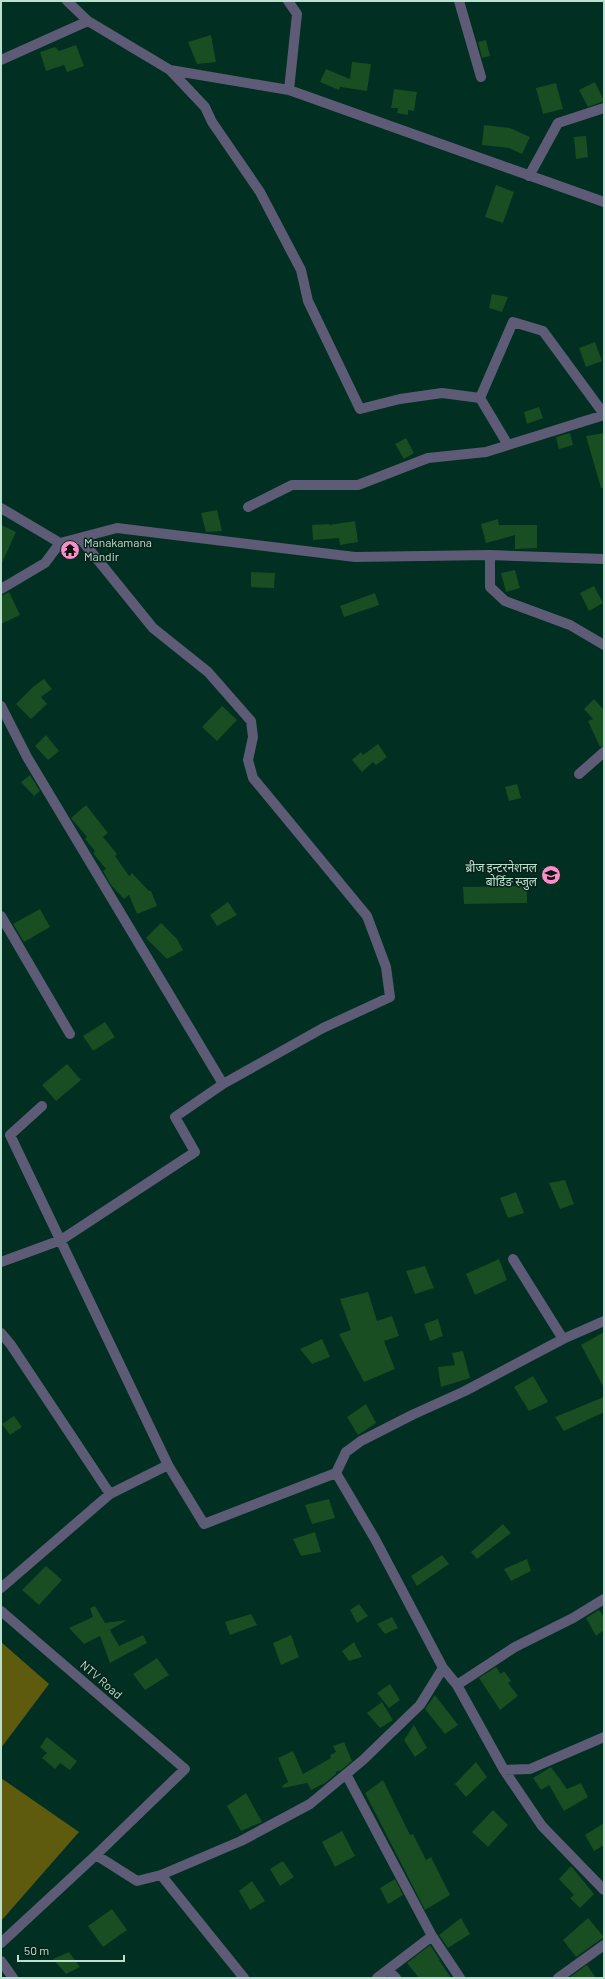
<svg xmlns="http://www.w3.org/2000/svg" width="605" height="1979" viewBox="0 0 605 1979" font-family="Barlow,'Noto Sans Devanagari',sans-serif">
<rect width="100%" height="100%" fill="#012f21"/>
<path fill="#5e5b0f" d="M 1,1642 L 49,1684 L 1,1748 Z
M 1,1778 L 79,1832 L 1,1921 Z"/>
<path fill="#184e21" d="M 211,35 L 216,62 L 197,64 L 188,42 Z
M 486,40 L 490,56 L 482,58 L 478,42 Z
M 76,45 L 84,66 L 67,72 L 64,65 L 46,71 L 40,52 L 55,47 L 59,51 Z
M 352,62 L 371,64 L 367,91 L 340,87 L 339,90 L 320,82 L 326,69 L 350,79 Z
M 595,82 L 604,101 L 588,107 L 579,90 Z
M 556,83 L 563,109 L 543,114 L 536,88 Z
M 394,89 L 417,92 L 414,111 L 408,110 L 408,115 L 397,113 L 398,108 L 391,108 Z
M 484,125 L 510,128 L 530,137 L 522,154 L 509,148 L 482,145 Z
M 586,136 L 588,157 L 576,159 L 574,137 Z
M 496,185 L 514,192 L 503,223 L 485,217 Z
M 492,294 L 508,297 L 502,312 L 489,308 Z
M 595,342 L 602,361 L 586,367 L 579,348 Z
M 539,407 L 543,418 L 527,424 L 524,412 Z
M 570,433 L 573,445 L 559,449 L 556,437 Z
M 604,433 L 604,488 L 601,488 L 586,436 Z
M 406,438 L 414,453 L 404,459 L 395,444 Z
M 217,510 L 222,531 L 206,532 L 201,513 Z
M 498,519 L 499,525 L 537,525 L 537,548 L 515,549 L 515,535 L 486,543 L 481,524 Z
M 355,521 L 358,542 L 340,545 L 339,538 L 313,540 L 312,525 L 329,524 L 329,525 Z
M 1,525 L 16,532 L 1,565 Z
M 515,570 L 520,588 L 506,592 L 501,573 Z
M 251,572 L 275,573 L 274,588 L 251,587 Z
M 594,586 L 603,603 L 589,611 L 580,593 Z
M 9,592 L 20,615 L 1,624 L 1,596 Z
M 375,593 L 379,605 L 344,617 L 340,606 Z
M 44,679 L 52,689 L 41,697 L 47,704 L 31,719 L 16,704 L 34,686 Z
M 594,699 L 604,710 L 604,746 L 600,747 L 588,721 L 593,719 L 584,709 Z
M 222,706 L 237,720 L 217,741 L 202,727 Z
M 46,735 L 59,751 L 48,760 L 35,746 Z
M 378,744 L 387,757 L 376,765 L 373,762 L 362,772 L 352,760 L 361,752 L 363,755 Z
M 30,775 L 40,791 L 34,796 L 21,782 Z
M 517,784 L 521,798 L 509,801 L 505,787 Z
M 86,805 L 108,833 L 103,837 L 117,854 L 115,856 L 129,876 L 132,873 L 149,891 L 151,891 L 157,906 L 137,914 L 129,895 L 124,899 L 111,885 L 103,871 L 106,869 L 93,853 L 95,851 L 85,839 L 87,837 L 71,818 Z
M 527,886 L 527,903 L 464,904 L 463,887 Z
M 228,902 L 237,915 L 217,926 L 210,915 Z
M 40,909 L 50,927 L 24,942 L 13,924 Z
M 161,923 L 177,939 L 183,950 L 167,959 L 146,938 Z
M 105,1022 L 115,1037 L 93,1051 L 83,1036 Z
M 67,1064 L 81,1080 L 56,1101 L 42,1085 Z
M 565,1180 L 574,1204 L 560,1209 L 549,1183 Z
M 516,1192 L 524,1213 L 508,1218 L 500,1198 Z
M 499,1259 L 507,1280 L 475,1295 L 466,1274 Z
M 425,1266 L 434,1288 L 415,1294 L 406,1271 Z
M 368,1292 L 377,1321 L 392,1316 L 399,1336 L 384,1341 L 395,1369 L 364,1382 L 339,1334 L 351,1330 L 340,1299 Z
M 438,1319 L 443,1336 L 430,1341 L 424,1324 Z
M 604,1332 L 604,1388 L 581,1345 Z
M 322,1339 L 330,1357 L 312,1364 L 300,1349 Z
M 463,1351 L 470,1378 L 441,1387 L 438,1367 L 455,1365 L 452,1353 Z
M 533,1376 L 548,1402 L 529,1411 L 514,1387 Z
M 604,1397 L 604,1412 L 564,1431 L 555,1417 Z
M 366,1404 L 376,1423 L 358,1435 L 347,1417 Z
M 14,1416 L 22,1427 L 10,1435 L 2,1424 Z
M 329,1499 L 335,1518 L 312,1524 L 305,1505 Z
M 503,1524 L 511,1533 L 477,1559 L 471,1552 Z
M 315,1532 L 321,1552 L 301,1556 L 293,1539 Z
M 442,1555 L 449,1564 L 417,1586 L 411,1576 Z
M 527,1559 L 531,1571 L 511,1581 L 504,1569 Z
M 46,1566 L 62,1580 L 39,1605 L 22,1590 Z
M 359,1604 L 368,1616 L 357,1623 L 350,1610 Z
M 95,1606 L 105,1623 L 127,1620 L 110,1630 L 119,1646 L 143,1635 L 147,1643 L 110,1663 L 100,1636 L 84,1644 L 69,1628 L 93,1617 L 90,1608 Z
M 599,1610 L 604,1617 L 604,1630 L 596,1636 L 586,1618 Z
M 251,1614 L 257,1625 L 230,1635 L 225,1622 Z
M 392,1617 L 398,1628 L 385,1634 L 377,1624 Z
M 291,1635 L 299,1657 L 281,1665 L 273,1643 Z
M 354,1642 L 362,1657 L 349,1661 L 342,1651 Z
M 157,1658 L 169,1675 L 145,1690 L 133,1674 Z
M 496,1667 L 501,1674 L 504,1671 L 511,1681 L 508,1683 L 518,1696 L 500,1710 L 479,1678 Z
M 390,1684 L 400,1700 L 389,1708 L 377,1693 Z
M 435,1695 L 458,1725 L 445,1734 L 425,1709 Z
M 382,1702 L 393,1720 L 380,1728 L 367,1713 Z
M 414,1725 L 427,1748 L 415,1757 L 404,1740 Z
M 47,1737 L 77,1761 L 70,1770 L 60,1763 L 55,1769 L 42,1758 L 47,1753 L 40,1747 Z
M 344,1742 L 352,1761 L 341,1770 L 336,1772 L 336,1774 L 325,1783 L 311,1790 L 307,1783 L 283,1788 L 282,1786 L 288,1782 L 278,1758 L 293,1751 L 303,1774 L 331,1758 L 330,1755 L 336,1752 L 333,1746 Z
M 476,1762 L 487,1777 L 466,1797 L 455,1784 Z
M 551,1767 L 567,1789 L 581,1783 L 588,1797 L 564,1811 L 549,1785 L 541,1790 L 533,1778 Z
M 383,1780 L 410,1835 L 413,1834 L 426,1860 L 431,1857 L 450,1895 L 425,1910 L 365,1793 Z
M 246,1793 L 262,1822 L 241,1831 L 227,1806 Z
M 493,1810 L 508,1825 L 488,1847 L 472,1832 Z
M 604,1823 L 604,1845 L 594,1851 L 585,1835 Z
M 342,1831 L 355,1856 L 335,1867 L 322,1842 Z
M 283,1861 L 294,1877 L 280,1886 L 270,1869 Z
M 571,1866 L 594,1894 L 580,1908 L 570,1898 L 574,1895 L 559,1879 Z
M 395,1879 L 403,1895 L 388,1904 L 380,1888 Z
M 252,1881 L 265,1901 L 250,1910 L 239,1891 Z
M 112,1909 L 127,1930 L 103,1947 L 88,1926 Z
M 461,1918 L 470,1934 L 448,1948 L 439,1935 Z
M 588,1918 L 604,1937 L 576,1957 L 563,1940 Z
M 430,1945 L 440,1960 L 439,1960 L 451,1978 L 419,1978 L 407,1963 Z
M 69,1952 L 80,1967 L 66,1974 L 53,1959 Z
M 587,1965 L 596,1978 L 569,1978 L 585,1966 Z"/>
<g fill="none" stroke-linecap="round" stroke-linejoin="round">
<path stroke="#5d5b75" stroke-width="10" d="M 67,1 L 88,21 L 170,70 L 289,90 L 604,202
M 288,1 L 297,14 L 289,90
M 459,1 L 481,77
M 1,60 L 88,21
M 170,70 L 205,107 L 212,122 L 260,192 L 301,270 L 308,301 L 360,409 L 400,399 L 442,393 L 480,398 L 508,445
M 529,176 L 558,123 L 604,108
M 480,398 L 513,322 L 543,331 L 604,414
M 248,507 L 292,485 L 358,485 L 428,458 L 486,452 L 604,415
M 1,508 L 60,543 L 117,528 L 355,557 L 490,555 L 604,559
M 490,555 L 490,587 L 505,601 L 570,625 L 604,645
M 1,589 L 45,563 L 60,543
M 1,706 L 27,757 L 223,1084
M 579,774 L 604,752
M 1,916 L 70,1034
M 42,1106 L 10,1135 L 168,1465 L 204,1524 L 336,1473
M 513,1259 L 563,1339
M 1,1262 L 61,1240 L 195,1152 L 175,1117 L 223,1084 L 323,1028 L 390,997 L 386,967 L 367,916 L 253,778 L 248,760 L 253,737 L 251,721 L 208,672 L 153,628 L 80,538
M 604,1321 L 563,1339 L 465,1391 L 412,1415 L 361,1441 L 346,1452 L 336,1473 L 375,1539 L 443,1668 L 457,1685 L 504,1770 L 542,1826 L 604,1890
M 1,1333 L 11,1345 L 110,1494
M 1,1588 L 110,1494 L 168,1465
M 1,1611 L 185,1769 L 96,1855 L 1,1943
M 457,1685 L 515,1647 L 573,1618 L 604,1599
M 504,1770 L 530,1769 L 604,1737
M 346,1774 L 432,1936 L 377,1978
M 96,1855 L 137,1881 L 161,1875 L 241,1841 L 310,1804 L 363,1760 L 420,1705 L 443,1668
M 161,1875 L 244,1978
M 432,1936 L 460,1978
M 1,1961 L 13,1978
M 388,1970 L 396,1978
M 558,1978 L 604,1945"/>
</g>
<defs>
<g id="temple-disc" transform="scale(1)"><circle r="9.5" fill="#f98fc9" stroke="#09231a"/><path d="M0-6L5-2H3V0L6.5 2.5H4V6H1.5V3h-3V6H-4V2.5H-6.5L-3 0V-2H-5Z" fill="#111"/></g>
<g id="school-disc" transform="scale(1)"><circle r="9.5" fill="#f98fc9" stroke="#09231a"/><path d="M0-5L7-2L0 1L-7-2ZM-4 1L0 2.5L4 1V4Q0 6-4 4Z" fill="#111"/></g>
</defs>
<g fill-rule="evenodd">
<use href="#temple-disc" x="70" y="550"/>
<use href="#school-disc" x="551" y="875"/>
</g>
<g text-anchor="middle" stroke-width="3" stroke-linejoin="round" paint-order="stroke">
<g font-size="12" fill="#bae0cf" stroke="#09231a" text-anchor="start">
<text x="84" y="547">Manakamana<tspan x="84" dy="14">Mandir</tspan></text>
<text x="537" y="872" text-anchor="end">ब्रीज इन्टरनेशनल<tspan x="537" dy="14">बोर्डिङ स्जुल</tspan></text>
</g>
<g font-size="12" fill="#bae0cf" stroke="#09231a">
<text transform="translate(101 1680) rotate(41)" y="4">NTV Road</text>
</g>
</g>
<rect width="605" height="1979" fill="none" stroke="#bae0cf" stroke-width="4"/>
<path d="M18 1955v6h106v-6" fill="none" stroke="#bae0cf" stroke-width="2"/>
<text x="24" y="1955" font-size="12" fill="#bae0cf" stroke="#09231a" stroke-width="3" paint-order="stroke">50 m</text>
</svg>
